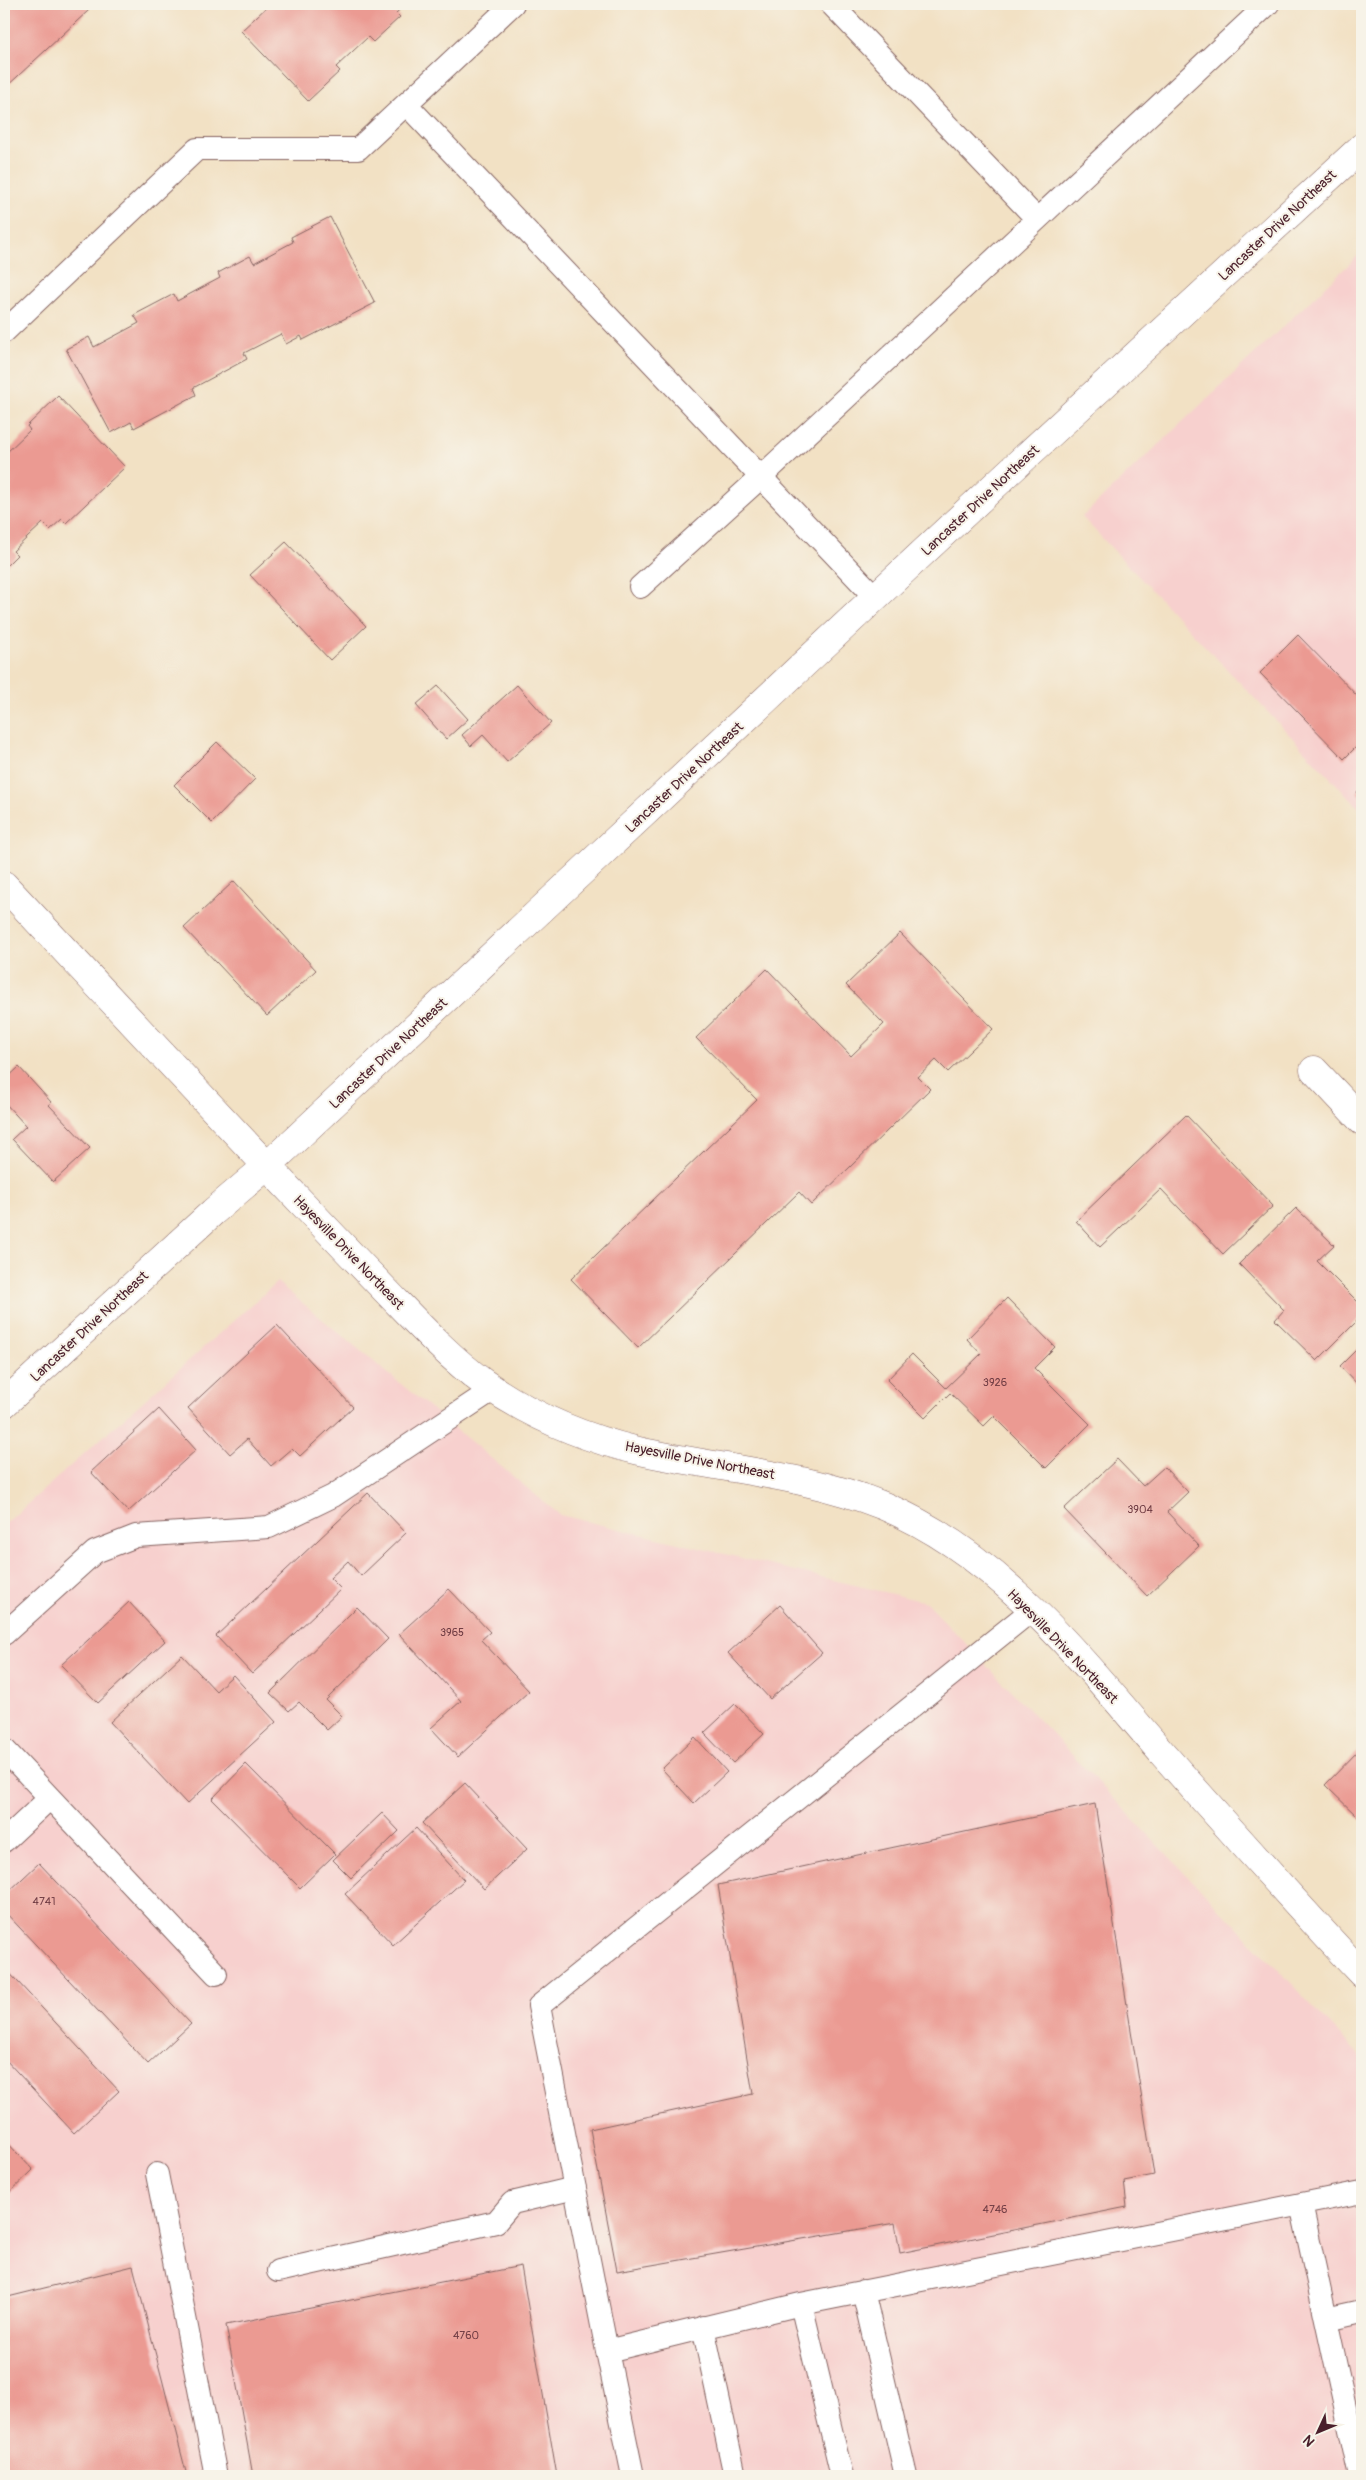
<svg xmlns="http://www.w3.org/2000/svg" width="1366" height="2480" viewBox="0 0 1366 2480" font-family="Pangolin,sans-serif">
<rect width="100%" height="100%" fill="#f7f3e8"/>
<filter id="ink" filterUnits="userSpaceOnUse"><feTurbulence type="fractalNoise" baseFrequency=".02" numOctaves="2"/><feDisplacementMap in="SourceGraphic" scale="10" xChannelSelector="R" yChannelSelector="G"/><feConvolveMatrix kernelMatrix="1 2 1 2 8 2 1 2 1" color-interpolation-filters="sRGB"/></filter>
<filter id="wash" filterUnits="userSpaceOnUse"><feTurbulence type="fractalNoise" baseFrequency=".0096" numOctaves="4" result="noise"/><feDisplacementMap in="SourceGraphic" scale="20" xChannelSelector="R" yChannelSelector="G"/><feGaussianBlur stdDeviation="1.12" result="paint"/><feColorMatrix in="noise" values="0 0 0 0 0 0 0 0 0 0 0 0 0 0 0 0 0 1.4 0 .05"/><feComposite in="paint" operator="in"/></filter>
<g filter="url(#wash)">
<rect width="100%" height="100%" fill="#f2e1c4"/>
<path fill="#f7d0ce" d="M 1362,252 L 1362,811 L 1082,517 Z
M 277,1282 L 560,1515 L 926,1602 L 1362,2058 L 1362,2476 L 4,2476 L 4,1525 Z"/>
<g id="blocks">
<path fill="#eb9a92" d="M 7,4 L 83,4 L 89,10 L 4,89 L 4,7 Z
M 270,4 L 406,4 L 396,13 L 400,17 L 373,42 L 368,37 L 336,67 L 340,71 L 308,101 L 241,31 Z
M 330,217 L 375,303 L 303,340 L 301,336 L 286,344 L 281,334 L 244,353 L 247,359 L 193,388 L 196,395 L 134,428 L 131,422 L 111,433 L 66,349 L 89,337 L 94,347 L 139,323 L 134,315 L 174,294 L 177,301 L 220,278 L 218,273 L 250,256 L 254,263 L 293,242 L 291,237 Z
M 58,396 L 125,467 L 66,523 L 62,519 L 50,530 L 43,523 L 13,551 L 17,555 L 4,568 L 4,455 L 30,430 L 27,426 Z
M 286,542 L 366,626 L 330,660 L 250,575 Z
M 1298,635 L 1362,701 L 1362,741 L 1344,759 L 1260,673 Z
M 517,685 L 551,723 L 507,762 L 483,735 L 471,746 L 462,735 Z
M 438,686 L 468,719 L 446,739 L 416,705 Z
M 217,742 L 255,779 L 212,823 L 174,785 Z
M 1362,787 L 1362,798 L 1357,792 Z
M 234,881 L 316,970 L 267,1016 L 184,928 Z
M 900,933 L 993,1029 L 948,1072 L 936,1060 L 918,1077 L 930,1089 L 811,1205 L 799,1192 L 638,1348 L 571,1279 L 757,1100 L 696,1038 L 767,969 L 851,1056 L 884,1024 L 846,985 Z
M 19,1067 L 51,1102 L 49,1105 L 90,1148 L 53,1182 L 12,1139 L 26,1126 L 4,1102 L 4,1081 Z
M 1186,1115 L 1273,1206 L 1223,1254 L 1161,1189 L 1100,1247 L 1076,1221 Z
M 1296,1208 L 1334,1245 L 1317,1261 L 1362,1306 L 1362,1316 L 1317,1361 L 1275,1320 L 1284,1310 L 1239,1264 Z
M 1007,1298 L 1055,1347 L 1034,1368 L 1090,1424 L 1046,1468 L 994,1416 L 984,1426 L 950,1393 L 925,1418 L 887,1380 L 912,1354 L 946,1388 L 981,1354 L 967,1339 Z
M 277,1325 L 353,1407 L 300,1456 L 292,1448 L 271,1466 L 247,1439 L 230,1454 L 188,1408 Z
M 1362,1344 L 1362,1389 L 1340,1366 Z
M 159,1409 L 196,1450 L 128,1512 L 91,1472 Z
M 1117,1459 L 1143,1486 L 1164,1467 L 1188,1492 L 1167,1512 L 1199,1546 L 1147,1596 L 1064,1509 Z
M 368,1493 L 406,1533 L 361,1576 L 348,1561 L 330,1578 L 341,1589 L 252,1674 L 216,1636 Z
M 449,1589 L 490,1632 L 481,1640 L 529,1691 L 458,1757 L 431,1728 L 461,1701 L 399,1634 Z
M 129,1602 L 165,1641 L 98,1703 L 61,1665 Z
M 780,1605 L 822,1653 L 770,1699 L 728,1653 Z
M 357,1607 L 388,1639 L 326,1700 L 342,1716 L 327,1730 L 299,1702 L 289,1711 L 270,1693 Z
M 182,1655 L 216,1691 L 233,1675 L 276,1722 L 187,1804 L 110,1722 Z
M 735,1704 L 764,1734 L 733,1763 L 704,1733 Z
M 695,1737 L 727,1772 L 694,1803 L 662,1769 Z
M 1362,1747 L 1362,1821 L 1325,1785 Z
M 246,1764 L 335,1854 L 300,1888 L 212,1799 Z
M 465,1783 L 527,1849 L 484,1889 L 422,1823 Z
M 1095,1804 L 1154,2175 L 1124,2181 L 1127,2207 L 900,2253 L 895,2223 L 617,2271 L 590,2129 L 753,2094 L 718,1885 Z
M 382,1813 L 399,1831 L 351,1878 L 333,1860 Z
M 416,1828 L 464,1880 L 393,1945 L 345,1894 Z
M 39,1863 L 191,2024 L 148,2064 L 4,1911 L 4,1896 Z
M 4,1967 L 119,2091 L 74,2133 L 4,2058 Z
M 4,2139 L 33,2170 L 4,2198 Z
M 133,2266 L 187,2476 L 4,2476 L 4,2298 Z
M 521,2266 L 557,2476 L 253,2476 L 226,2325 Z"/>
</g>
</g>
<g filter="url(#ink)">
<use href="#blocks" fill-opacity="0" stroke="#856361" stroke-width="1"/>
<g fill="none" stroke-linecap="round" stroke-linejoin="round">
<g stroke="#856361" stroke-width="24">
<path id="lane" d="M 831,4 L 1037,219
M 406,104 L 876,598
M 4,332 L 197,149 L 358,149 L 513,4
M 640,587 L 761,477 L 1268,4
M 4,1634 L 95,1552 L 136,1536 L 269,1527 L 333,1496 L 494,1389
M 4,1749 L 216,1974
M 4,1841 L 50,1798
M 157,2174 L 216,2476
M 1301,2204 L 1360,2476
M 278,2271 L 496,2222 L 512,2203 L 575,2188
M 863,2291 L 906,2476
M 801,2304 L 607,2351 L 539,2006 L 1032,1610
M 1326,2319 L 1362,2311
M 703,2327 L 735,2476
M 607,2351 L 633,2476
M 842,2476 L 801,2304 L 1362,2192"/>
</g>
<g stroke="#856361" stroke-width="29">
<path id="street" d="M 1314,1070 L 1362,1121"/>
</g>
<g stroke="#856361" stroke-width="29">
<path id="secondary" d="M 4,885 C 104,992 204,1100 305,1206 C 334,1237 363,1267 392,1297 C 421,1327 450,1358 484,1383 C 530,1415 584,1438 639,1451 C 721,1469 805,1474 884,1506 C 1001,1555 1082,1661 1163,1754 C 1229,1828 1294,1902 1362,1974"/>
</g>
<g stroke="#856361" stroke-width="29">
<path id="primary" d="M 4,1404 L 213,1212 L 267,1166 L 1007,474 L 1362,147"/>
</g>
<use href="#lane" stroke="#fff" stroke-width="22"/>
<use href="#street" stroke="#fff" stroke-width="28"/>
<use href="#secondary" stroke="#fff" stroke-width="28"/>
<use href="#primary" stroke="#fff" stroke-width="28"/>
</g>
</g>
<g text-anchor="middle" stroke-width="4" stroke-linejoin="round" paint-order="stroke">
<g font-size="11" fill="#723e45">
<text x="995" y="1386">3926</text>
<text x="1140" y="1513">3904</text>
<text x="452" y="1636">3965</text>
<text x="44" y="1905">4741</text>
<text x="995" y="2213">4746</text>
<text x="466" y="2339">4760</text>
</g>
<g font-size="14" fill="#4a1f2b" stroke="#f7f3e8">
<text transform="translate(1277 225) rotate(-43)" y="5">Lancaster Drive Northeast</text>
<text transform="translate(980 500) rotate(-43)" y="5">Lancaster Drive Northeast</text>
<text transform="translate(684 777) rotate(-43)" y="5">Lancaster Drive Northeast</text>
<text transform="translate(388 1053) rotate(-43)" y="5">Lancaster Drive Northeast</text>
<text transform="translate(349 1252) rotate(46)" y="5">Hayesville Drive Northeast</text>
<text transform="translate(89 1326) rotate(-43)" y="5">Lancaster Drive Northeast</text>
<text transform="translate(700 1460) rotate(11)" y="5">Hayesville Drive Northeast</text>
<text transform="translate(1063 1646) rotate(46)" y="5">Hayesville Drive Northeast</text>
</g>
</g>
<rect width="1366" height="2480" fill="none" stroke="#f7f3e8" stroke-width="20"/>
<g transform="translate(1318 2432) rotate(226)" stroke="#f7f3e8" stroke-width="4" paint-order="stroke">
<path d="M0-4L9 19L0 12L-9 19Z" fill="#4a1f2b"/>
<text y="-8" font-size="14" font-weight="bold" text-anchor="middle" fill="#4a1f2b">N</text>
</g>
</svg>
